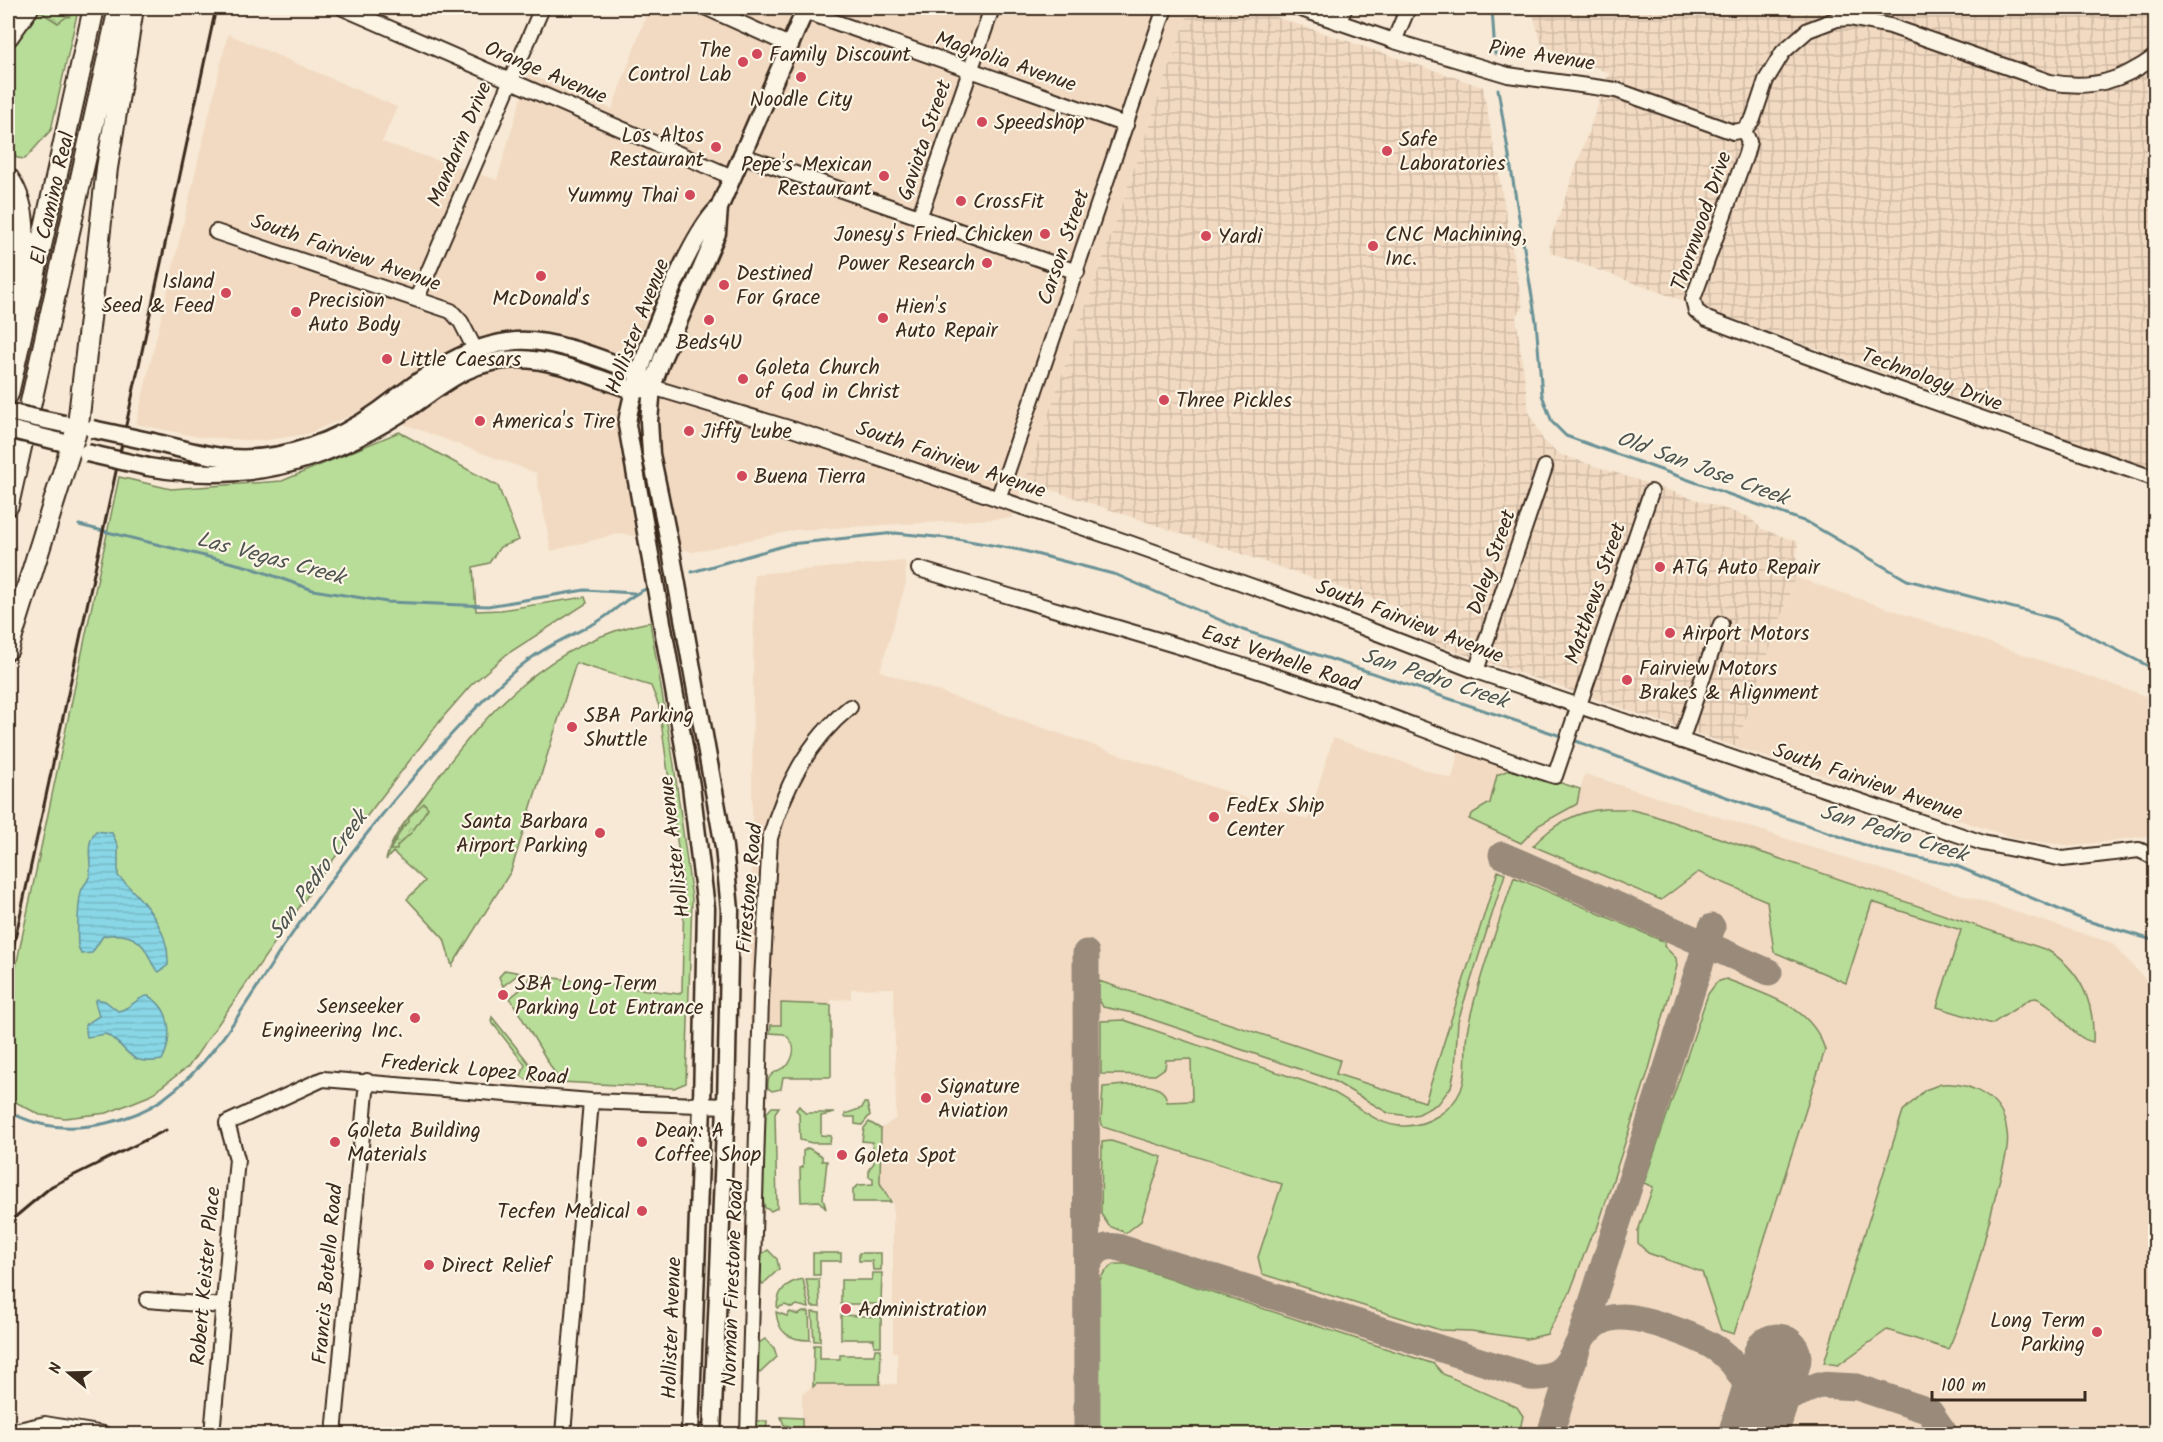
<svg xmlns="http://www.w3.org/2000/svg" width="2163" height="1442" viewBox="0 0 2163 1442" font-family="Kalam,sans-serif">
<defs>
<pattern id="industrial-grid" width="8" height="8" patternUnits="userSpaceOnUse" patternTransform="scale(1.5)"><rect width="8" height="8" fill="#f2dac2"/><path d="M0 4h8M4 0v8" fill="none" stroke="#d0bba6"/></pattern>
<pattern id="forest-crowns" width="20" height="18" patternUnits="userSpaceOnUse" patternTransform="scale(1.5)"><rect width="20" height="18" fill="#b8dd98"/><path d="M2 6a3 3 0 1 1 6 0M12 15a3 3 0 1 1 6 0" fill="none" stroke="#9fbe83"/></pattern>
<pattern id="water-rules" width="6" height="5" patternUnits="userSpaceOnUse" patternTransform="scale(1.5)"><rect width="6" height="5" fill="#88d6e6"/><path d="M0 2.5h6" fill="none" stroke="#76b8c5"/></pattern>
</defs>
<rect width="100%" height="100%" fill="#f7e9d5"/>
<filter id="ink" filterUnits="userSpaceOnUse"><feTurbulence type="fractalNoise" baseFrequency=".0167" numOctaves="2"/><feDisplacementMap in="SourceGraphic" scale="12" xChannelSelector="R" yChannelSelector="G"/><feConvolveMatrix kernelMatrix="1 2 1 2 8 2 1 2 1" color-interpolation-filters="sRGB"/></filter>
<g filter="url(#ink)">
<path fill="#f2dac2" d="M 649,8 L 1190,8 L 1012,518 L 796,530 L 693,552 L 621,533 L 551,551 L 536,473 L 401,423 L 375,401 L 357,413 L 307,434 L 261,441 L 199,437 L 136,424 L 228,34 L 397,107 L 382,142 L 497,180 L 528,74 L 612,109 Z
M 905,561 L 906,583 L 880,671 L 1308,820 L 1333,738 L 1452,779 L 1459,751 L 1580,789 L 1585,774 L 2112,943 L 2155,990 L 2155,1434 L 802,1434 L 802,1394 L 816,1384 L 897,1384 L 897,1352 L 893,1352 L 893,1202 L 880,1183 L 881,1129 L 896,1118 L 894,988 L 851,989 L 851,999 L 831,1000 L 831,1005 L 782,1003 L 781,1025 L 750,1024 L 754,574 Z
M 1795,577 L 2155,699 L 2155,835 L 2073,846 L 2017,839 L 1736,747 Z"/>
<path fill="url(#industrial-grid)" d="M 1190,8 L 1250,8 L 1483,87 L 1523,308 L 1516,316 L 1529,412 L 1543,440 L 1559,454 L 1749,517 L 1762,529 L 1798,542 L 1795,577 L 1736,747 L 1425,641 L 1401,608 L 1025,481 Z
M 1531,8 L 2155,8 L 2155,471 L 1551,253 L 1549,244 L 1609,73 L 1542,45 Z"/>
<path fill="#b8dd98" stroke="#7a845b" stroke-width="1.5" d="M 41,8 L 39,11 L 69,17 L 78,10 L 51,130 L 25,159 L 17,158 L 8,146 L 8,48 Z
M 8,196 C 18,226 13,245 8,277 Z
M 399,432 L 498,486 L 519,540 L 500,547 L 489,563 L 473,567 L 476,611 L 501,610 L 585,597 L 587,603 L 507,654 L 471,685 L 444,716 L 323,873 L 189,1066 L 149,1096 L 107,1113 L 65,1118 L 40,1115 L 8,1098 L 8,1004 L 119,477 L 171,489 L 282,481 Z
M 650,622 L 674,765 L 692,899 L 686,1083 L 674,1088 L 560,1082 L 510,998 L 527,984 L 531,975 L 679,994 L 682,991 L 684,892 L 659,706 L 651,686 L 576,663 L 511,871 L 452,966 L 444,939 L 407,899 L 425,881 L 393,852 L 386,860 C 392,834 410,817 425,795 C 482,715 550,640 650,622 Z
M 1513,768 L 1580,789 L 1577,804 L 1539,825 L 1521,843 L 1469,819 L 1473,813 L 1490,803 L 1497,775 Z
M 1605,809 L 1628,809 L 1652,815 L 2047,950 C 2081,970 2095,1003 2093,1042 C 2070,1038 2059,1006 2036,998 L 2030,999 L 1992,1024 L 1937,1007 L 1961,930 L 1872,902 L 1846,983 L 1774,952 L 1767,901 L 1698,872 L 1661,900 L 1533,846 C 1552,825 1577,811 1605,809 Z
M 1498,871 L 1505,874 L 1458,1021 L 1455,1068 L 1451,1087 L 1439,1103 L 1419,1114 L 1409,1116 L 1388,1113 L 1332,1080 L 1133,1013 L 1103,1007 L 1099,999 L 1099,981 L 1340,1060 L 1336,1074 L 1425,1102 Z
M 1514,877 L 1665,942 L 1664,946 L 1676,958 L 1677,966 L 1649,1069 L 1597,1229 L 1591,1236 L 1570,1292 L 1547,1334 L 1527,1339 L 1471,1331 L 1440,1330 L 1262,1274 L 1258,1257 L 1282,1184 L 1103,1127 L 1101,1121 L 1103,1087 C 1120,1086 1165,1077 1167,1102 L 1192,1101 L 1191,1059 L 1166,1060 L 1165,1068 L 1155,1075 L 1101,1074 L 1101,1021 L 1124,1020 L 1324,1088 C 1351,1098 1375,1128 1406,1126 C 1428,1125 1452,1111 1461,1090 C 1469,1070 1463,1047 1468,1027 C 1479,976 1498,926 1514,877 Z
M 505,970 L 520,973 L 503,986 L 499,977 Z
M 1726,979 C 1765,995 1812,1005 1825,1050 L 1734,1334 L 1721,1330 L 1702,1272 L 1648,1253 L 1638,1243 L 1638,1231 L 1653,1187 L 1644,1183 L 1708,994 L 1717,982 Z
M 781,1003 L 831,1005 L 831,1077 L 783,1077 L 781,1089 L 772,1091 L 768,1088 C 766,1072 778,1072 788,1065 C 796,1053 796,1043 784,1034 L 770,1033 L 771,1025 L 781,1025 Z
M 492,1017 L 544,1082 L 528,1081 L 521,1076 L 525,1065 L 491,1021 Z
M 1941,1084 C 1971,1081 2004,1099 2007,1132 C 2010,1151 2001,1171 1997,1190 C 1984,1242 1972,1293 1951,1343 L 1948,1349 L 1887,1330 L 1838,1365 L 1824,1363 L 1903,1111 L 1925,1090 Z
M 864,1103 L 867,1103 L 870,1115 L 862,1125 L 855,1124 L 855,1117 L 845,1117 L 845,1114 L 862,1108 Z
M 799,1106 L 805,1113 L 835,1113 L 821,1116 L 821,1135 L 831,1136 L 830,1143 L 812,1143 L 800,1140 L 799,1113 L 796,1110 Z
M 772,1107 L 779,1107 L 775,1113 L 777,1208 L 771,1211 L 765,1208 L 761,1190 L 763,1117 Z
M 869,1122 L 881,1129 L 880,1183 L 891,1202 L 853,1202 L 853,1189 L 859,1185 L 873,1184 L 873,1178 L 869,1177 L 869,1169 L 874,1163 L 872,1142 L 862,1141 L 864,1128 Z
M 1111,1141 L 1162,1157 L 1141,1221 L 1126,1233 L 1109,1226 L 1101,1214 L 1102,1142 Z
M 808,1148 L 822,1156 L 822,1161 L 827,1161 L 823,1198 L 826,1209 L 819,1201 L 801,1202 L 800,1168 L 803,1167 L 803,1151 Z
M 768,1250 L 777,1259 L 779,1269 L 763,1284 L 760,1281 L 762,1254 Z
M 813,1253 L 841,1253 L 841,1261 L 820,1261 L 820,1275 L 813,1275 Z
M 859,1253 L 881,1253 L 881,1270 L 873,1270 L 872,1261 L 859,1261 Z
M 1115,1264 L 1126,1264 L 1434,1364 L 1443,1374 L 1517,1407 L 1523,1416 L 1519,1434 L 1097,1434 L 1097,1298 C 1099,1281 1100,1272 1115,1264 Z
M 873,1273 L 882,1273 L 881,1304 L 841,1304 L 841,1280 L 872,1280 Z
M 803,1279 L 809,1308 L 797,1305 L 792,1308 L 785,1305 L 777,1308 C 777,1292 786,1282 803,1279 Z
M 806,1279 L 819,1279 L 820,1307 L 812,1307 Z
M 776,1312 L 787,1316 L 790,1312 L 798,1315 L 803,1312 L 809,1312 L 810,1340 C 789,1340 778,1333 776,1312 Z
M 812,1312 L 820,1313 L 820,1341 L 814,1341 Z
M 841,1315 L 881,1317 L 881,1346 L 874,1346 L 874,1339 L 841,1339 Z
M 765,1339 L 774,1348 L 777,1357 L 760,1373 L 757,1370 L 759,1343 Z
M 814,1345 L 820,1345 L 820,1359 L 840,1359 L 840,1355 L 874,1355 L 875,1349 L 881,1349 L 880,1384 L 816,1384 L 813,1387 Z
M 781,1417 L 802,1418 L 802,1434 L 790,1434 L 790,1426 L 784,1425 Z
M 756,1421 L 767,1421 L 766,1434 L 754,1434 Z"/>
<path fill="url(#forest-crowns)" stroke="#7a845b" stroke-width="1.5" d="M 42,8 L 78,8 L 58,23 L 39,11 Z
M 424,803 L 428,808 L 412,832 L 397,846 L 397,850 L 390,850 L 403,827 L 409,822 L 409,817 Z"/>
<path fill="url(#water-rules)" stroke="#699196" stroke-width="1.5" d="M 96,831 L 112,833 L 118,846 L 118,876 C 143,900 170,928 168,965 L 159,972 C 151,966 151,959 146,951 C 137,935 120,933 103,936 L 92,953 L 81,954 L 78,946 C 77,935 78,898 82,889 C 85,883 90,880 90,872 C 91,857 85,844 96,831 Z
M 148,996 C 172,1008 173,1039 162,1060 C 126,1066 131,1049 106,1034 L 87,1037 L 85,1025 L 99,1016 L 95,1002 L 97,999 L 105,1001 L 118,1011 C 133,1008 136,997 148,996 Z"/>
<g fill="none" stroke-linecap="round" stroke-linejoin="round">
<path stroke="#699196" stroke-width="3" d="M 1492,8 L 1495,54
M 1498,89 L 1536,321 L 1542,395 L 1552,422 L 1566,436 L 1809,523 L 1907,580 L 2056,619 L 2156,670
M 79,525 L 249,567 L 313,590 L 387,602 L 488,606 L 585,590 L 634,593
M 692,572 L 790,544 L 895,533 L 957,539 L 1020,550 L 1117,575 L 1243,630 L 1564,737
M 1571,739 L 1686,783 L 1882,851 L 1954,865 L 2084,920 L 2156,941
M 8,1112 C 18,1116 30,1122 41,1124 C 80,1133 131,1122 163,1099 C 215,1062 248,999 283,947 C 334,873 388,804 449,737 C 478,706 508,671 545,649 C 562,639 580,631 597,622 C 615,612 627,596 646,589"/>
<path stroke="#998a7a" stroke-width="27" d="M 1502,855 L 1769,972
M 1086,953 L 1087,1434
M 1087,1270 C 1091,1255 1100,1244 1117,1247 L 1531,1377 C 1577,1380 1568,1342 1594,1326 C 1601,1321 1611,1317 1620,1317 C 1642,1316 1705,1338 1722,1353 C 1739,1366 1749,1391 1761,1409 L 1819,1385 L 1857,1387 L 1929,1411 L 1945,1434
M 1550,1434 L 1712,927"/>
<path stroke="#998a7a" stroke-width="69" d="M 1753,1434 L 1777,1358"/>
<g stroke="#3b2a1e" stroke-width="18">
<path id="minor" d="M 343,8 L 732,177
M 707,8 L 789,45
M 1298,8 L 1394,41 L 1508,75 L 1616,90 L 1733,132 L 1744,130
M 804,11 L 1126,125
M 1338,22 L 1345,8
M 1394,41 L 1408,8
M 2156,56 C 2122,81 2092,90 2050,82 L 1890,26 L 1849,18 L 1837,19 L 1808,30 L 1783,52 L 1766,80 L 1753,119 L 1744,130 L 1749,142 L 1746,154 L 1693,299 L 1696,311 L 1707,319 L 1863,377 L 2156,479
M 741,155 L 1077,272
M 919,218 L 992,8
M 216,232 L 451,311 L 461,322 L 480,359
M 417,298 L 542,8
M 652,387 L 792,429 L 1129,543 L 1310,607 L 1476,671 L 1983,843 L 2063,859 L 2139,850 L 2156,858
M 998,499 L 1165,8
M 919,569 C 1058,612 1199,649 1337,697 C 1410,723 1481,753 1555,776 L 1651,492
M 1476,671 L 1545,467
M 1681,741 L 1721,624
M 147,1300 L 224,1306
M 14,1431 L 45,1424 L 104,1434
M 212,1434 L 237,1159 L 227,1123 L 323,1079 L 591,1101 L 726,1106
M 334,1434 L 367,1081
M 563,1434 L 591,1101
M 748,1434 L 761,999 L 770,838 C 785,787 808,741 850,707"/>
</g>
<g stroke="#3b2a1e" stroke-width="21">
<path id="major" d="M 153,442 C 179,448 204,456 230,458 C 282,462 338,441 379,411 C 422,379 460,346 516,341 C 552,338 605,360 639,373 L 646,380
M 148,467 C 244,484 319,465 401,413 C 442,387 464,360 519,359 C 557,359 597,379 633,390 L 643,389
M 690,1434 L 702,1104 L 706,908 L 691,786 L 627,425 C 631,380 687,237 719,208 L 806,8
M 712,1434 L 726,1106 L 730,910 L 724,847 L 671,551 L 651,454 L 649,421 L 652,387 L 662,359 L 717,233 L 719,208"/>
</g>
<g stroke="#3b2a1e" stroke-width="24">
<path id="highway" d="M 8,36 L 28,8
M 8,178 C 38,221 16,280 8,327
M 8,394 L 94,8
M 8,505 L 119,8
M 8,649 L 78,425 L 107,168 L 133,8"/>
</g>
<use href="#minor" stroke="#fcf5e5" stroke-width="14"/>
<use href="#major" stroke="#fcf5e5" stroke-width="16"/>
<use href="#highway" stroke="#fcf5e5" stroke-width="20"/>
<path stroke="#3b2a1e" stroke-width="3" d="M 8,972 L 216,8
M 8,1223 L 52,1186 L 166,1130"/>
<g stroke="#3b2a1e" stroke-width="21" stroke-linecap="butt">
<path id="major-bridge" d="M 8,412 L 64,424
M 8,429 L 61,442
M 92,429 L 153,442
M 87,453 L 148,467"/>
</g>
<use href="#major-bridge" stroke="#fcf5e5" stroke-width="16"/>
</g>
</g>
<g fill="#d1495b" stroke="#fcf5e5" stroke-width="2">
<circle cx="757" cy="54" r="6"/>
<circle cx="743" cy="62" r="6"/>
<circle cx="801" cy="77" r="6"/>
<circle cx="982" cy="122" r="6"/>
<circle cx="716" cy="147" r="6"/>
<circle cx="1387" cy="151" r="6"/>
<circle cx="884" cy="176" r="6"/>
<circle cx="690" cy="195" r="6"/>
<circle cx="961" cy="201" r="6"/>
<circle cx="1045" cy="234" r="6"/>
<circle cx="1206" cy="236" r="6"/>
<circle cx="1373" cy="246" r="6"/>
<circle cx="987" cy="263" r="6"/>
<circle cx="541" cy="276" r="6"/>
<circle cx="724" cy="285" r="6"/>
<circle cx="226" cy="293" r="6"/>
<circle cx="296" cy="312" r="6"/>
<circle cx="883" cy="318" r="6"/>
<circle cx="709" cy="320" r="6"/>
<circle cx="387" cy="359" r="6"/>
<circle cx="743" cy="379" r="6"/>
<circle cx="1164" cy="400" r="6"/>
<circle cx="480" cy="421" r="6"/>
<circle cx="689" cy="431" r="6"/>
<circle cx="742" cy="476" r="6"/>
<circle cx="1660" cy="567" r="6"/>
<circle cx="1670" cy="633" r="6"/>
<circle cx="1627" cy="680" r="6"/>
<circle cx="572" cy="727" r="6"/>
<circle cx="1214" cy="817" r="6"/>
<circle cx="600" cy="833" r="6"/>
<circle cx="503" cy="995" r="6"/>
<circle cx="415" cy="1018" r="6"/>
<circle cx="926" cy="1098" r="6"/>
<circle cx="335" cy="1142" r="6"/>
<circle cx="642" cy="1142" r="6"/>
<circle cx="842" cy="1155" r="6"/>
<circle cx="642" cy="1211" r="6"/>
<circle cx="429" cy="1265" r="6"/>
<circle cx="846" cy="1309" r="6"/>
<circle cx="2097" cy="1332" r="6"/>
</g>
<g text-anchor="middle" stroke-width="4.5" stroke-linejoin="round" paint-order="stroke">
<g font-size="21" fill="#3b2a1e" stroke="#fcf5e5" text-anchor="start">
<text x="731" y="57" text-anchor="end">The<tspan x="731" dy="24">Control Lab</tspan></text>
<text x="769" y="61">Family Discount</text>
<text x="801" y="106" text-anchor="middle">Noodle City</text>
<text x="994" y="129">Speedshop</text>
<text x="704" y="142" text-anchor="end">Los Altos<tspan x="704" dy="24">Restaurant</tspan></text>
<text x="1399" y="146">Safe<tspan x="1399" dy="24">Laboratories</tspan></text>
<text x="872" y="171" text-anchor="end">Pepe's Mexican<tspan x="872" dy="24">Restaurant</tspan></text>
<text x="678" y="202" text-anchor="end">Yummy Thai</text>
<text x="973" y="208">CrossFit</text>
<text x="1033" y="241" text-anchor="end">Jonesy's Fried Chicken</text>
<text x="1385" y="241">CNC Machining,<tspan x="1385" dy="24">Inc.</tspan></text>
<text x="1218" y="243">Yardi</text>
<text x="975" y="270" text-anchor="end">Power Research</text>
<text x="736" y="280">Destined<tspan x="736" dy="24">For Grace</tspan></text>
<text x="214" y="288" text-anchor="end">Island<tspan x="214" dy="24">Seed &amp; Feed</tspan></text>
<text x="541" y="305" text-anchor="middle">McDonald's</text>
<text x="308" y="307">Precision<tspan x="308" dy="24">Auto Body</tspan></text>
<text x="895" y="313">Hien's<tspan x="895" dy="24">Auto Repair</tspan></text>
<text x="709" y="349" text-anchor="middle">Beds4U</text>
<text x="399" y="366">Little Caesars</text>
<text x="755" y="374">Goleta Church<tspan x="755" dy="24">of God in Christ</tspan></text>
<text x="1176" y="407">Three Pickles</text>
<text x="492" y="428">America's Tire</text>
<text x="701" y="438">Jiffy Lube</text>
<text x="754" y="483">Buena Tierra</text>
<text x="1672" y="574">ATG Auto Repair</text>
<text x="1682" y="640">Airport Motors</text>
<text x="1639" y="675">Fairview Motors<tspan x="1639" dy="24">Brakes &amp; Alignment</tspan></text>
<text x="584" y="722">SBA Parking<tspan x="584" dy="24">Shuttle</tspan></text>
<text x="1226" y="812">FedEx Ship<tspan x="1226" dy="24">Center</tspan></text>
<text x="588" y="828" text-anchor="end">Santa Barbara<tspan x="588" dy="24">Airport Parking</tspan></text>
<text x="515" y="990">SBA Long-Term<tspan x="515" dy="24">Parking Lot Entrance</tspan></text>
<text x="403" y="1013" text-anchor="end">Senseeker<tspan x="403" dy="24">Engineering Inc.</tspan></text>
<text x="938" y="1093">Signature<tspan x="938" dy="24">Aviation</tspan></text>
<text x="347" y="1137">Goleta Building<tspan x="347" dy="24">Materials</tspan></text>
<text x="654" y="1137">Dean: A<tspan x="654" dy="24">Coffee Shop</tspan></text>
<text x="854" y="1162">Goleta Spot</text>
<text x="630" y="1218" text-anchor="end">Tecfen Medical</text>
<text x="441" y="1272">Direct Relief</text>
<text x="858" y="1316">Administration</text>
<text x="2085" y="1327" text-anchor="end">Long Term<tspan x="2085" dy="24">Parking</tspan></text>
</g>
<g font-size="21" fill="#3b2a1e" stroke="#fcf5e5">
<text transform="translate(1542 55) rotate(9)" y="7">Pine Avenue</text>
<text transform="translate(1006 61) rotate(19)" y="7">Magnolia Avenue</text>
<text transform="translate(546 72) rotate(23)" y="7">Orange Avenue</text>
<text transform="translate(924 140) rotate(-71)" y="7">Gaviota Street</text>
<text transform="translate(459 144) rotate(-67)" y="7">Mandarin Drive</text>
<text transform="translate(52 198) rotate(-77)" y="7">El Camino Real</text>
<text transform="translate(1701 221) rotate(-71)" y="7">Thornwood Drive</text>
<text transform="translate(1063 247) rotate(-71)" y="7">Carson Street</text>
<text transform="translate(346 252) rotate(19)" y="7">South Fairview Avenue</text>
<text transform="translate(637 326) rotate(-69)" y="7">Hollister Avenue</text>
<text transform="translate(1932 379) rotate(20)" y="7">Technology Drive</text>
<text transform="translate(951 459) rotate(19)" y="7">South Fairview Avenue</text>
<text transform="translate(1491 562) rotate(-71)" y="7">Daley Street</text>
<text transform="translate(1595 593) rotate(-71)" y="7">Matthews Street</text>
<text transform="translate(1410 621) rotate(21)" y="7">South Fairview Avenue</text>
<text transform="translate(1281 658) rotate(19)" y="7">East Verhelle Road</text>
<text transform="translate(1868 781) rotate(19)" y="7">South Fairview Avenue</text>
<text transform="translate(674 847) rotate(-97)" y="7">Hollister Avenue</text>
<text transform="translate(749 888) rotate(-85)" y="7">Firestone Road</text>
<text transform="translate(474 1069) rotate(5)" y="7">Frederick Lopez Road</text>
<text transform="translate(327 1274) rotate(-85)" y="7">Francis Botello Road</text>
<text transform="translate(205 1276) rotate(-85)" y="7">Robert Keister Place</text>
<text transform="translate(732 1283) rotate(-88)" y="7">Norman Firestone Road</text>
<text transform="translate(671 1328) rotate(-88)" y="7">Hollister Avenue</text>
</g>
<g font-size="22" font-style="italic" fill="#4e5550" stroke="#fcf5e5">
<text transform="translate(1703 467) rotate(20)" y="8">Old San Jose Creek</text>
<text transform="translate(271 557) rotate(15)" y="8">Las Vegas Creek</text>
<text transform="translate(1435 677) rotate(18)" y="8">San Pedro Creek</text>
<text transform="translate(1894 832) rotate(17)" y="8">San Pedro Creek</text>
<text transform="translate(317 874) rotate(-54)" y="8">San Pedro Creek</text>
</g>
</g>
<rect width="2163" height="1442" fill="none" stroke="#fcf5e5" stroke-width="30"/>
<rect x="15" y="15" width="2133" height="1412" fill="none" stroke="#3b2a1e" stroke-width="2" filter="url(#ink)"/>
<g transform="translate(69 1373) rotate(289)" stroke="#fcf5e5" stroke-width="4.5" paint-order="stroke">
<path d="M0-4.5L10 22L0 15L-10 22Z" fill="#3b2a1e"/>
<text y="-9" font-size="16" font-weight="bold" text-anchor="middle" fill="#3b2a1e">N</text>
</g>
<path d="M1932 1391v9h153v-9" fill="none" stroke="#3b2a1e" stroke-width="3"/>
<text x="1941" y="1391" font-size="18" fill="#3b2a1e" stroke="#fcf5e5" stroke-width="4.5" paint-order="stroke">100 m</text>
</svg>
